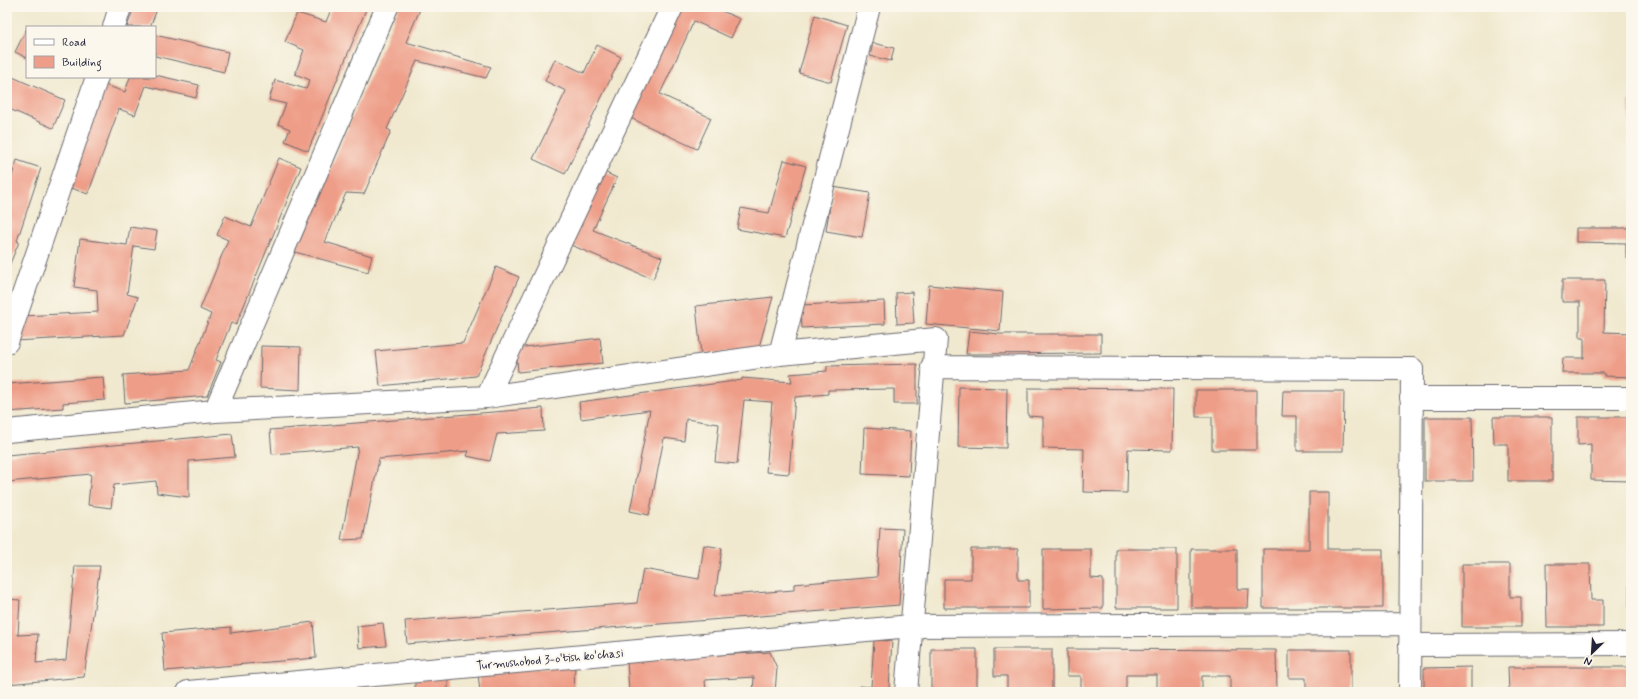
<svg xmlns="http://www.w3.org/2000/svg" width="1638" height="699" viewBox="0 0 1638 699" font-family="Mynerve,sans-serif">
<rect width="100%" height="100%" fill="#fbf7ec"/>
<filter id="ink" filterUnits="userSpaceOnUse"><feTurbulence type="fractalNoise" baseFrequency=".025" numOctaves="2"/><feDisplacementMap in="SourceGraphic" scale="8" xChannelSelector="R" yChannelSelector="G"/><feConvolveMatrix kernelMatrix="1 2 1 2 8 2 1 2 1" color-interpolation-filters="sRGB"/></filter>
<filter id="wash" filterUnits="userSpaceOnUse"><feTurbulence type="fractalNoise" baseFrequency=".012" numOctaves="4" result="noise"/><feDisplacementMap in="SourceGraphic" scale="16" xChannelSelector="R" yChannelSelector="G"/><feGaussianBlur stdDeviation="0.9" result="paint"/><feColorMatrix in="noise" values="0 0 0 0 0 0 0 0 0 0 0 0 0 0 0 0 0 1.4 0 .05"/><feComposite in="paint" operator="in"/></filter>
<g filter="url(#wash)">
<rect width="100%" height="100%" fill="#f0e9cf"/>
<g id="blocks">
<path fill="#ee9e88" d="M 134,7 L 158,7 L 150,27 L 127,27 Z
M 332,7 L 367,7 L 308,151 L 285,141 L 290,129 L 278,124 L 286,104 L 269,100 L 275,80 L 306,89 L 310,80 L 295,74 L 304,50 L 285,42 L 297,13 L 326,22 Z
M 399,7 L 421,7 L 406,42 L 491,67 L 486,78 L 417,61 L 387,129 L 391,131 L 364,194 L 346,193 L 325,242 L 372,256 L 368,272 L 295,252 Z
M 672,7 L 713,7 L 740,19 L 731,38 L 694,21 L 660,94 L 711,118 L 697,149 L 622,114 Z
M 815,15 L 847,25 L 831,82 L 799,73 Z
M 27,28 L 27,58 L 15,52 Z
M 155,35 L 228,52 L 224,72 L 155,56 Z
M 873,43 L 894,48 L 891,61 L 870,56 Z
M 597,45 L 621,57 L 565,174 L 533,159 L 566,91 L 545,81 L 555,59 L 584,73 Z
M 8,75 L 65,100 L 53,128 L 7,108 Z
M 155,75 L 199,85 L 196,98 L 146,86 L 135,115 L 119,109 L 88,194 L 68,187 L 105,85 L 125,92 L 130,77 L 155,77 Z
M 1629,101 L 1631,101 L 1631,122 L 1629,122 Z
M 279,158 L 301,167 L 236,325 L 231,323 L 216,360 L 221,362 L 207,396 L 125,403 L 123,375 L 189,370 L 211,314 L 200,309 L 228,240 L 217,235 L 225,216 L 251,227 Z
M 17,160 L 41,168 L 17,241 L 19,242 L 7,271 L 7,191 Z
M 784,160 L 806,166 L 785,238 L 737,229 L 741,208 L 769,213 Z
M 596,168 L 617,178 L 593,230 L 662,257 L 653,279 L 561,241 Z
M 833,187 L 870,193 L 862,237 L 826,231 Z
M 130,227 L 157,231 L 154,249 L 134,246 L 127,294 L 138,297 L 124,335 L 15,341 L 23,316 L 98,312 L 97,290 L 74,287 L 80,239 L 127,245 Z
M 1576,228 L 1631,228 L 1631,258 L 1626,258 L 1626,243 L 1576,242 Z
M 496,267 L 519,277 L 476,376 L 380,386 L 376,351 L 463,343 Z
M 1562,280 L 1605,280 L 1604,332 L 1631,333 L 1631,377 L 1604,376 L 1604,373 L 1562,373 L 1563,358 L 1584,358 L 1584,338 L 1580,338 L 1580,302 L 1562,302 Z
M 929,285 L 1003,292 L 1000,331 L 926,324 Z
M 912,292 L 914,323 L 897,324 L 896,293 Z
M 773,297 L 759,347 L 701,354 L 696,306 Z
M 884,301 L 885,324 L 802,328 L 801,305 Z
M 969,331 L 1000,334 L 1101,334 L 1101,353 L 966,354 Z
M 600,338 L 603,363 L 518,372 L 516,348 Z
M 261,346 L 301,347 L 300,390 L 260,388 Z
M 917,364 L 917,404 L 894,404 L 894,389 L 828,390 L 828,394 L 795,397 L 789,474 L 766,472 L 772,402 L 744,400 L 737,464 L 715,462 L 719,424 L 686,419 L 684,441 L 664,438 L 649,515 L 630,511 L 650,410 L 581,419 L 579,402 L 742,380 L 742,378 L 792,382 L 790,374 L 827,371 L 827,366 Z
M 103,377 L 105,400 L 63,403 L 63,408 L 7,412 L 7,384 Z
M 959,387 L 1007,388 L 1006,448 L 958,447 Z
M 1028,388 L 1173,389 L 1172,450 L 1128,449 L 1127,493 L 1083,492 L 1084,449 L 1043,448 L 1043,417 L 1028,416 Z
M 1196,390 L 1257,390 L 1257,450 L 1212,450 L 1212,417 L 1196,417 Z
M 1283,391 L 1344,391 L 1343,451 L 1297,451 L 1297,416 L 1282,416 Z
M 543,408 L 544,431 L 497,434 L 490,461 L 467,456 L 469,451 L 379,459 L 363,539 L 341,540 L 358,447 L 272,454 L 270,430 Z
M 1425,417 L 1472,417 L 1473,481 L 1425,481 Z
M 1493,417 L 1552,417 L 1552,481 L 1508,481 L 1508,444 L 1494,444 Z
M 1578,417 L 1631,417 L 1631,481 L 1591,480 L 1591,444 L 1578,445 Z
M 864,428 L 911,431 L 909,476 L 862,474 Z
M 232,434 L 235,457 L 189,461 L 189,497 L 157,493 L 156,481 L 114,485 L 111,508 L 88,505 L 91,474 L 7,482 L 7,455 Z
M 1309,492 L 1328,492 L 1328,549 L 1383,549 L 1383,608 L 1263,608 L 1263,549 L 1309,549 Z
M 880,528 L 903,529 L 899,605 L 407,644 L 405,621 L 637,603 L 643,569 L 699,579 L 704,545 L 722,548 L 715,596 L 794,590 L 794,584 L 877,577 Z
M 971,549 L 1018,549 L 1018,580 L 1029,580 L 1029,608 L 944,608 L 944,579 L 971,579 Z
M 1043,549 L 1091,549 L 1091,578 L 1103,579 L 1103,608 L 1043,609 Z
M 1116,549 L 1177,549 L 1177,608 L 1116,608 Z
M 1191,549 L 1237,549 L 1237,589 L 1249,589 L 1248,608 L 1191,608 Z
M 1462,564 L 1510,564 L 1510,597 L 1521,597 L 1521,627 L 1462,627 Z
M 1546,564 L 1590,564 L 1591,600 L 1603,600 L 1603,627 L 1547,627 Z
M 1629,564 L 1631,564 L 1631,626 L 1629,626 Z
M 75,566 L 100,566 L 84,677 L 7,684 L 7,599 L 20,600 L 18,635 L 38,634 L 36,663 L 66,660 Z
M 313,622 L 316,658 L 165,671 L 162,633 L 231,627 L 231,633 Z
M 383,623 L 386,646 L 359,648 L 357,626 Z
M 874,640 L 892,641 L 889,688 L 892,688 L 892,692 L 859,692 L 859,686 L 871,687 Z
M 931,649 L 977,649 L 977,692 L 931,692 Z
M 994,649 L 1052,649 L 1052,692 L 1007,692 L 1007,676 L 994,676 Z
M 1067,649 L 1276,650 L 1277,692 L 1230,692 L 1230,676 L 1202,676 L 1202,692 L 1157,692 L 1157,675 L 1126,675 L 1126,692 L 1081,692 L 1081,676 L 1067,676 Z
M 1289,650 L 1351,650 L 1351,692 L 1306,692 L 1306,678 L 1289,678 Z
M 770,652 L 777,668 L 775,692 L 753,692 L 754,677 L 705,680 L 706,692 L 629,692 L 627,660 Z
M 575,665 L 574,692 L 480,692 L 478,673 Z
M 1471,667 L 1471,692 L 1424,692 L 1424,668 Z
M 1508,667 L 1631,667 L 1631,692 L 1509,692 Z
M 415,679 L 448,679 L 448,692 L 415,692 Z"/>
</g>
</g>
<g filter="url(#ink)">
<use href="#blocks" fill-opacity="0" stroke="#6a686f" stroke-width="1"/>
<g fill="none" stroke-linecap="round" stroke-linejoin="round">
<g stroke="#6a686f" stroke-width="24">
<path id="minor" d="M 114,27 L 120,7
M 7,342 L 97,77
M 780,354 L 869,7
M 932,367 L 1412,369 L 1410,692
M 487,397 L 672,7
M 1411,398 L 1631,398
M 215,411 L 387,7
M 7,431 L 215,411 L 487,397 L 780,354 L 936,339 L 906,692
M 1410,645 L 1631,644
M 188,692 L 911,626 L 1410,624"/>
</g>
<use href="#minor" stroke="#fff" stroke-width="22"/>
</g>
</g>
<g text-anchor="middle" stroke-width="4" stroke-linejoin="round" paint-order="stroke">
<g font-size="12" fill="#22223b" stroke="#fbf7ec">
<text transform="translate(550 659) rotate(-5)" y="4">Turmushobod 3-o'tish ko'chasi</text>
</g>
</g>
<rect width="1638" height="699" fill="none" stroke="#fbf7ec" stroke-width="24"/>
<rect x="26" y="26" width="130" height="52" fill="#fbf7ec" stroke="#a4a2a5"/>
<rect x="34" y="39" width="20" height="6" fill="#ffffff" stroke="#a4a2a5"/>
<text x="62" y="46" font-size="12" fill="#22223b">Road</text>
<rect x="34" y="56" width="20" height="12" fill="#ee9e88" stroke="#a4a2a5"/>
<text x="62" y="66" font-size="12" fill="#22223b">Building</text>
<g transform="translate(1592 653) rotate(205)" stroke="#fbf7ec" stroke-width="3" paint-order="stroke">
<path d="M0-3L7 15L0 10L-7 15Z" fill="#22223b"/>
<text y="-6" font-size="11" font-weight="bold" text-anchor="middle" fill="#22223b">N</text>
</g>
</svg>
